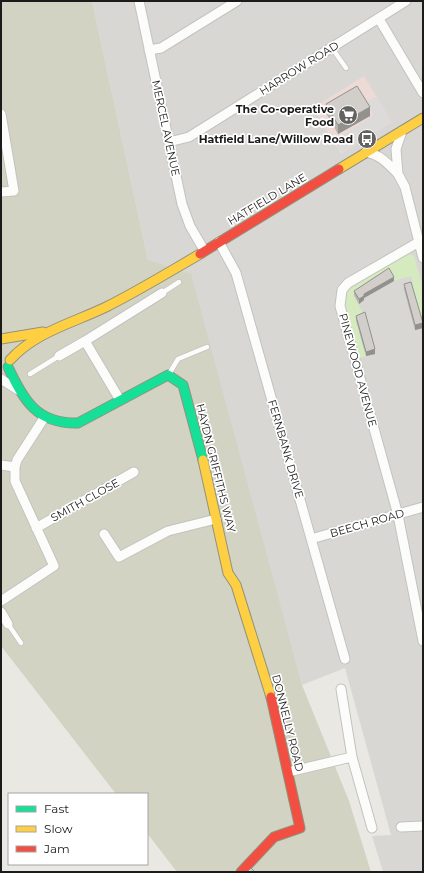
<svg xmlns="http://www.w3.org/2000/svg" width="424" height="873" viewBox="0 0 424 873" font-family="Montserrat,sans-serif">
<rect width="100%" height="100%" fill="#eae8e2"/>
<path fill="#d9d7d4" d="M 92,1 L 423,1 L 423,872 L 383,872 L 372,836 L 391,835 L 345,668 L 302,685 L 254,511 L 148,260 Z"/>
<path fill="#eddad6" d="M 364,76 L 392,122 L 341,154 L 313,108 Z"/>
<path fill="#d3d3c4" d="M 1,1 L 92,1 L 148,260 L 191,274 L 302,685 L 349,801 L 371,872 L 177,872 L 147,833 L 147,794 L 116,794 L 1,646 Z"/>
<path fill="#d5eabe" d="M 408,253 L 414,256 L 423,287 L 423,328 L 411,285 L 413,284 L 411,276 L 394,281 L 389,273 L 354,296 L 365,317 L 356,320 L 366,356 L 360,358 L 344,304 L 344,297 L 350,289 Z"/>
<path fill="#dcdbd9" d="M 377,96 L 392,122 L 341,154 L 333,141 L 374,115 L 366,103 Z"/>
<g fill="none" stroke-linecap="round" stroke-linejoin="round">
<g stroke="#c2c2bf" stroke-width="6">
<path id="lane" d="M 332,48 L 346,68
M 162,293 L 179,282
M 30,374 L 59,356
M 169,374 L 178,359 L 207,347
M 8,624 L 21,643"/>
</g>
<g stroke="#c2c2bf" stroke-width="11">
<path id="street" d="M 139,1 L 182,204 L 190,226 L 204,250
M 379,19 L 423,93
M 149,50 L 161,48 L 237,1
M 1,114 L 14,191 L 1,192
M 169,142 L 189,137 L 406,1
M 366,152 C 381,155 388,164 398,174 L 396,149 L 402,131
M 398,174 L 405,187 L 423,258
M 219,242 L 236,273 L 345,659
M 419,242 L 348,283 L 342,290 L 340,306 L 398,515 L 423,641
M 85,341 L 162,293
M 59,356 L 85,341 L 120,400
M 1,379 L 18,390
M 1,465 L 15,467
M 36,528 L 134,472
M 104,534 L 119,557 L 168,531 L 216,519
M 311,539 L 423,507
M 1,601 L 54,566 L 15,481 L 15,467 L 17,460 L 44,418
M 1,612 L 8,624
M 352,757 L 372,828
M 288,772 L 352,757 L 341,689
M 401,827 L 423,826"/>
</g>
<g stroke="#91937b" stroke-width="11">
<path id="fast" d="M 8,367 C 24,401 37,424 78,423 L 168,375 L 183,385 L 203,460"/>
</g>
<g stroke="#91937b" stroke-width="11">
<path id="slow" d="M 339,169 L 423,118
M 1,339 L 43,332
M 10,360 C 35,332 73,323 106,307 C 138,291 169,272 200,254
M 203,460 L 228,573 L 236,585 L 271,697"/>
</g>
<g stroke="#91937b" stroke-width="11">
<path id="jam" d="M 200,254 L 339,169
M 241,872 L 274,837 L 300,828 L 271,697"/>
</g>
<use href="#lane" stroke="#fcfcfb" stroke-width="4.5"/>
<use href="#street" stroke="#fcfcfb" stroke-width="9"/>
<use href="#fast" stroke="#16e098" stroke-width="9"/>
<use href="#slow" stroke="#ffcf43" stroke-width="9"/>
<use href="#jam" stroke="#f24e42" stroke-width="9"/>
</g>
<path fill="#b5b2af" d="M 326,104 L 370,116 L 338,134 L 326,113 Z
M 394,281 L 364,298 L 364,300 L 359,304 L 354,295 L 354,291 Z
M 404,284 L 423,328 L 415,330 L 404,289 Z
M 356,316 L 375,354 L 366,356 L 356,320 Z"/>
<path fill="#93918e" d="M 370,107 L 370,116 L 338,134 L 338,125 Z
M 394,277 L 394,281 L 364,298 L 364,300 L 359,304 L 359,299 L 364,294 Z
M 423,323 L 423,328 L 415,330 L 415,325 Z
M 375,349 L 375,354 L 366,356 L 366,352 Z"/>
<path fill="#d2cfcb" stroke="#93918e" d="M 357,86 L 370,107 L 338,125 L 326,104 Z
M 389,268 L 394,277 L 364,294 L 364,296 L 359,299 L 354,291 Z
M 411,282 L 423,323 L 415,325 L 404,284 Z
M 365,312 L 375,349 L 366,352 L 356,316 Z
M 251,868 L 254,871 L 252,872 L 247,872 Z"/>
<defs>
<g id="supermarket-disc" transform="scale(1)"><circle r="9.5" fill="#636361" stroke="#fff"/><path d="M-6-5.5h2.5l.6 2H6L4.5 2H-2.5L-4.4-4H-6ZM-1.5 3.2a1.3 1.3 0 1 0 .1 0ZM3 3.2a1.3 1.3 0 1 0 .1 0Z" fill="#fff"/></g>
<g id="bus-disc" transform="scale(1)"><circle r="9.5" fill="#636361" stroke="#fff"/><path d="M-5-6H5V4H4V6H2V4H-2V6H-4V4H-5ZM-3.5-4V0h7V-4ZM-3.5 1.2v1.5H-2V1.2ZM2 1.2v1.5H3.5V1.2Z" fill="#fff"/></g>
</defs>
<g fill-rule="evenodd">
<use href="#supermarket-disc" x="348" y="115"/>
<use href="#bus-disc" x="367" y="139"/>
</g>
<g text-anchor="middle" stroke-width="3.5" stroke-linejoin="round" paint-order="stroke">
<g font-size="11" fill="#1b1b1b" stroke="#fff">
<text transform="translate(299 68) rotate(-32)" y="4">HARROW ROAD</text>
<text transform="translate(166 128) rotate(78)" y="4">MERCEL AVENUE</text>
<text transform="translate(267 199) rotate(-31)" y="4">HATFIELD LANE</text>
<text transform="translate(358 370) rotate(75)" y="4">PINEWOOD AVENUE</text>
<text transform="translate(286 449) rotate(74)" y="4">FERNBANK DRIVE</text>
<text transform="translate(216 468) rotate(76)" y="4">HAYDN GRIFFITHS WAY</text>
<text transform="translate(85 500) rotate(-29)" y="4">SMITH CLOSE</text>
<text transform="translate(367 523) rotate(-16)" y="4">BEECH ROAD</text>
<text transform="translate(288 723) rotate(76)" y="4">DONNELLY ROAD</text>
</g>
<g font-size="11" font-weight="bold" fill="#1b1b1b" stroke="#fff" text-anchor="end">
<text x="334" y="113">The Co-operative<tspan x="334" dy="13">Food</tspan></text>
<text x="353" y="143">Hatfield Lane/Willow Road</text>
</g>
</g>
<rect width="424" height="873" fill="none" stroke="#1b1b1b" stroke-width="4"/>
<rect x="8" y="793" width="140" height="72" fill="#ffffff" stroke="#a4a4a4"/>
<rect x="16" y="806" width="20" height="6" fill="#16e098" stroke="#a4a4a4"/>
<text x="44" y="813" font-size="12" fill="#1b1b1b">Fast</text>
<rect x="16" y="826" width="20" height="6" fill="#ffcf43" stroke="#a4a4a4"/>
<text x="44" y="833" font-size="12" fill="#1b1b1b">Slow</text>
<rect x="16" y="846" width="20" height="6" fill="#f24e42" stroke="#a4a4a4"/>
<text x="44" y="853" font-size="12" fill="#1b1b1b">Jam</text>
</svg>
